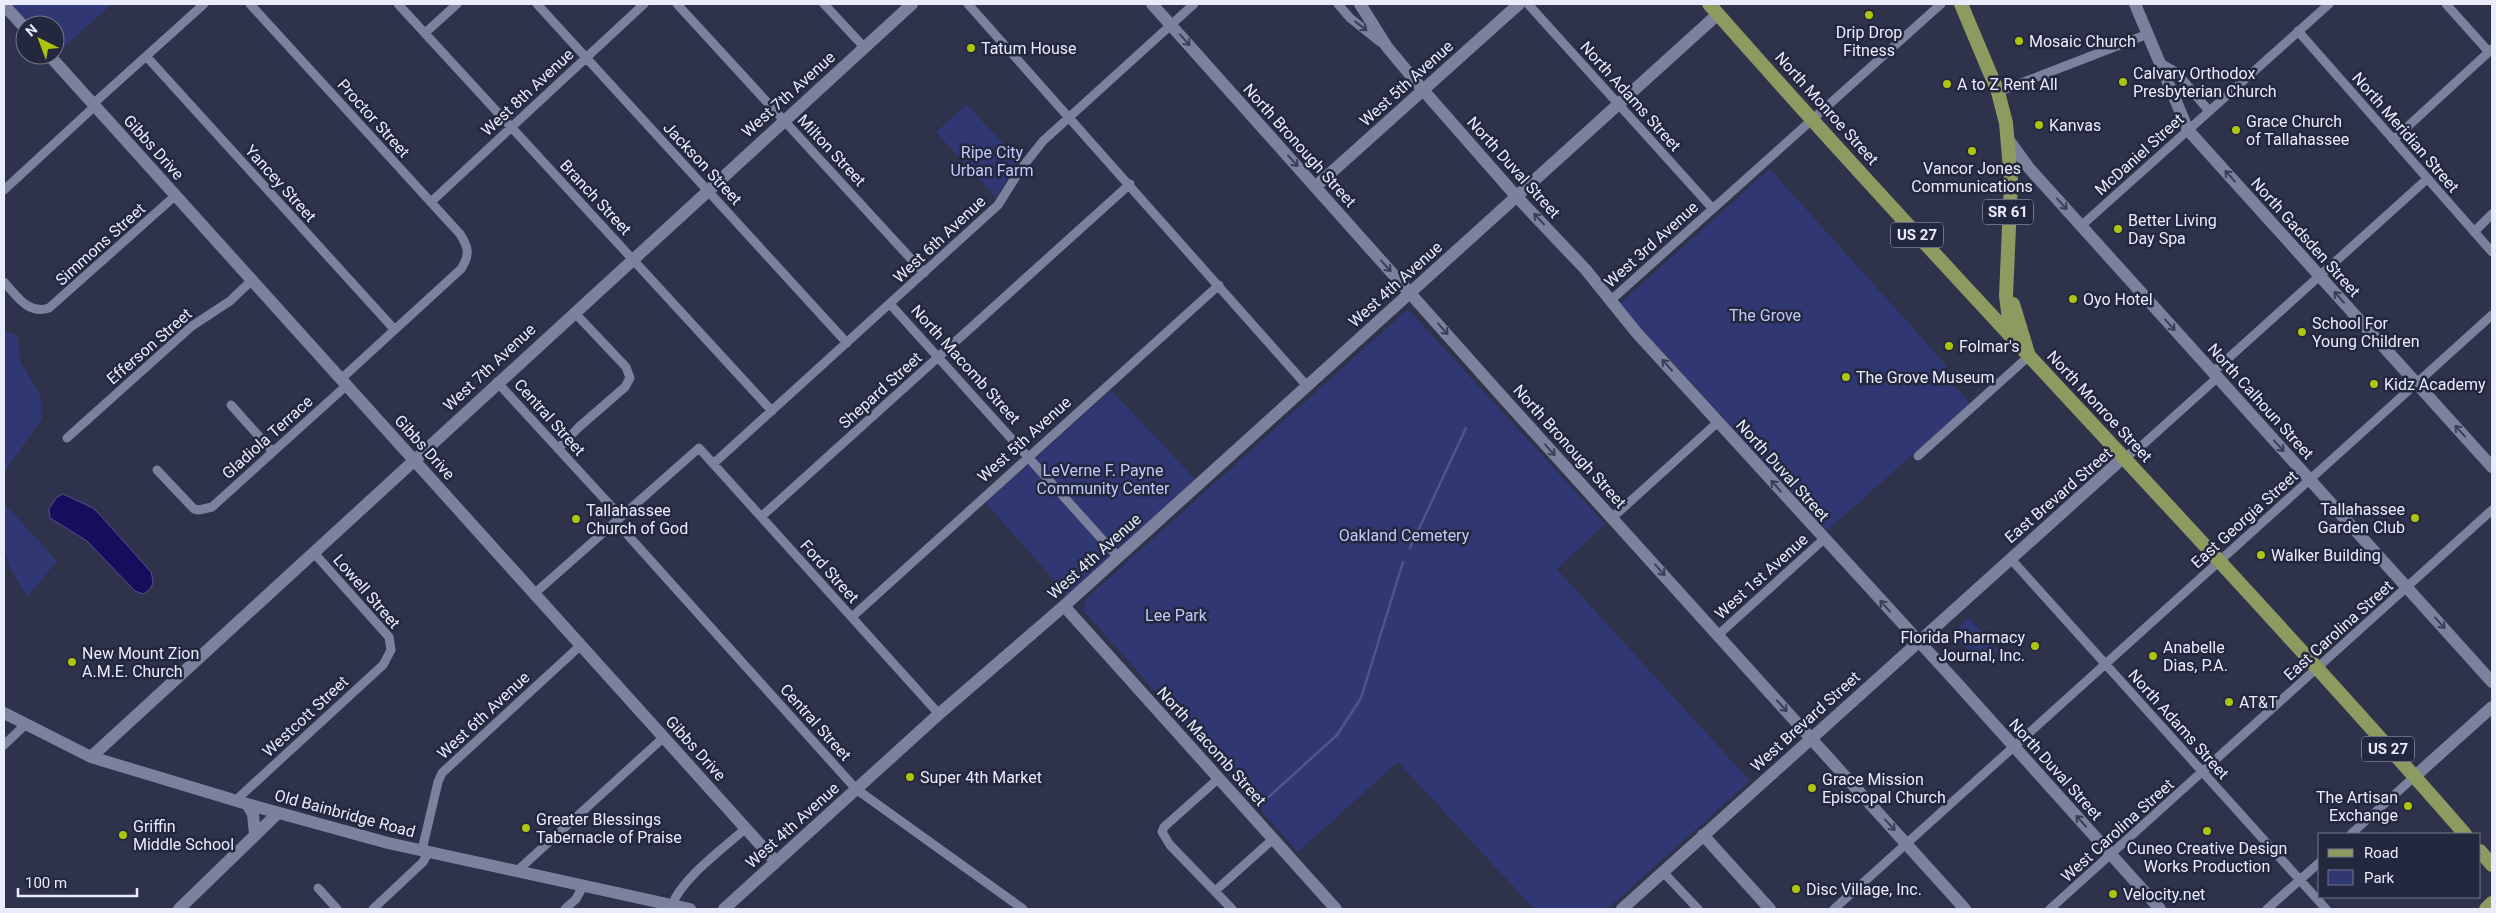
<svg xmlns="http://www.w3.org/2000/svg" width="2496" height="913" viewBox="0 0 2496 913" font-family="Roboto,sans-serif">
<rect width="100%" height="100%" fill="#2e324a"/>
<path fill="#303772" d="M 8,4 L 112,4 L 55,55 L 55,25 L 26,25 Z
M 967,104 L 993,133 L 1020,157 L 996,198 L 936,132 Z
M 1770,169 L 1947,366 L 1941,372 L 1970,403 L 1827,531 L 1619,304 Z
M 1408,309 L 1605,524 L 1557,569 L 1750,781 L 1607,909 L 1534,909 L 1398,762 L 1298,852 L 1084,611 L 1085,600 Z
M 4,330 L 18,336 L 20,361 L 40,394 L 42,419 L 4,473 Z
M 1111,390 L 1195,479 L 1067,595 L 986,503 Z
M 4,503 L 57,561 L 27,597 L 10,567 L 4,548 Z
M 1969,618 L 1998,650 L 1982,665 L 1952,633 Z"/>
<path fill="#160e5c" stroke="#55518c" d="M 63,494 L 93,508 L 101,516 L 151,572 C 154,584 154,587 143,594 L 135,591 L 87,541 L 50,518 L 49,509 L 56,498 Z"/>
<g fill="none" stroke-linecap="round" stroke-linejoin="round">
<path stroke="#55518c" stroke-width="2.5" d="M 1410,548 L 1466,428
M 1262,803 L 1337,735 L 1361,698 L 1403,562"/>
<path stroke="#7c829e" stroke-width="9" d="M 250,4 L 460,234 C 469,248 470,255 461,269 L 341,379
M 398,4 L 772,411
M 537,4 L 847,343
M 677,4 L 924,273
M 824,4 L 864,47
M 968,4 L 1307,386
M 1338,4 L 1350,18 L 1380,42
M 1528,4 L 1713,209
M 2446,4 L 2489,52
M 2298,31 L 2492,252
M 425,33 L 457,4
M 146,56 L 394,329
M 2160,63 L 2176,72 L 2209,111
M 1998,92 L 2148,34
M 93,104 L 204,4
M 2393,140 L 2492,49
M 4,190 L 95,106
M 431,202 L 644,4
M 2081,226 L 2329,4
M 2474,232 L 2492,214
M 4,282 C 17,296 28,315 49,308 L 176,195
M 1610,301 L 1941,4
M 890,304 L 1118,557
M 2213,372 L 2427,179
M 497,382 L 621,517
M 231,405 L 273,452
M 67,438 L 192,326 L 230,301 L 252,280
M 558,449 L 579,427 L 625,387 L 630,378 L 626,367 L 574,312
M 1918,456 L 2029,356
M 2124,457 L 2138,449 L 2218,377
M 713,464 L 998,205 L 1020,170 L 1043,141 L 1194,4
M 157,470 L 194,509 L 199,510 L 212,507 L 347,385
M 761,517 L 1130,184
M 1613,517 L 1718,422
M 616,522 L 856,789 L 1023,909
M 2010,558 L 2326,909
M 535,593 L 699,448 L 939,714
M 852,617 L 1219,285
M 1718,635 L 1824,539
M 4,745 L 26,724
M 1219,778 L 1164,827 L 1162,832 L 1170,845 L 1232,909
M 235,801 L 383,665 L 391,650 L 389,637 L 314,553
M 2351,834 L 2414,777
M 422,850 L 438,782 L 442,773 L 581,645
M 517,871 L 664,737
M 1663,872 L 1698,909
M 318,888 L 337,909
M 1215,891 L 1273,839
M 672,905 C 682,878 724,848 746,828
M 373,909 L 423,862 L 429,851
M 565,909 L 576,899 L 583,886
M 1834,909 L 2492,315
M 2050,909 L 2492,510
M 2267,909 L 2320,862"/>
<path stroke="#7c829e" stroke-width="12" d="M 1152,4 L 1507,402 L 1965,909
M 1360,4 L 1387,47 L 1423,90 L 1516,196 L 1586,270 L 1636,332 L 1957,683 L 2160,909
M 2135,4 L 2188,130 L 2492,467
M 4,5 L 25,28
M 49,55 L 776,862
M 2008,139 L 2029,168 L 2492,682
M 1315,187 L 1519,4
M 1064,606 L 1336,909
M 4,713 L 91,757 L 247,804 L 388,843 L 690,909
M 91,757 L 912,4
M 2414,777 L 2492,707
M 247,804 L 253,814 L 255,834
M 1703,835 L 1770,909
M 179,909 L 278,813
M 724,909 L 939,714 L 1064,606 L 1718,14
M 1622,909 L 2124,457"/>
<path stroke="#8c9b60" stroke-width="14" d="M 1709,4 C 1956,285 2219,552 2465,834
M 1961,4 L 1998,92 L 2006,123 L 2011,181 L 2006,296 L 2011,336
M 2013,304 L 2028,353
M 2480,851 L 2492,865
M 2486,909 L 2492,903"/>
</g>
<defs><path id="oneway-shaft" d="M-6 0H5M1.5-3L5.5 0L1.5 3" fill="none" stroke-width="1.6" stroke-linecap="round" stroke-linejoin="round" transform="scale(1.25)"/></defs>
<g stroke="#3a3e57">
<use href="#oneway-shaft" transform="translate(1361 26) rotate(38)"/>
<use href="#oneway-shaft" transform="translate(1185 40) rotate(48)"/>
<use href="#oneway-shaft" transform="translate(1293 161) rotate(48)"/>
<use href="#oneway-shaft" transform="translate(2230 176) rotate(-132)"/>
<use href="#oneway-shaft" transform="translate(2062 204) rotate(48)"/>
<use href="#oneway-shaft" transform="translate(1539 219) rotate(-133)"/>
<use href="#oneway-shaft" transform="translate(1386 266) rotate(48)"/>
<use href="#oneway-shaft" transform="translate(2339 297) rotate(-132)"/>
<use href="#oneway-shaft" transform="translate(2170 325) rotate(48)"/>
<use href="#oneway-shaft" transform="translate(1443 329) rotate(48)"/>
<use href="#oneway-shaft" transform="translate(1667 365) rotate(-132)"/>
<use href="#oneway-shaft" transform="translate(2460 431) rotate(-132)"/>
<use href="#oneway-shaft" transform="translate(2279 446) rotate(48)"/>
<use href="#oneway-shaft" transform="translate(1550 450) rotate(48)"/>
<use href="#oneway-shaft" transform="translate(1776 486) rotate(-132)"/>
<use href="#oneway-shaft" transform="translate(1660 570) rotate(48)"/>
<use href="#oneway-shaft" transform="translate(1885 606) rotate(-132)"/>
<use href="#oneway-shaft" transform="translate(2440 623) rotate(48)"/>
<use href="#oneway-shaft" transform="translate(1782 706) rotate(48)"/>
<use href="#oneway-shaft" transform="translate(2081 821) rotate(-132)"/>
<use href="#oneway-shaft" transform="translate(1890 825) rotate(48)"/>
</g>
<g fill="#adc60d" stroke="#24283f" stroke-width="2">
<circle cx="1869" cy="15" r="5"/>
<circle cx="2019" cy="41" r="5"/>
<circle cx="971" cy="48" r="5"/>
<circle cx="2123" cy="82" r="5"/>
<circle cx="1947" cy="84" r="5"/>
<circle cx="2039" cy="125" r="5"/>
<circle cx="2236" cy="130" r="5"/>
<circle cx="1972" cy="151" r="5"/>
<circle cx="2118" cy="229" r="5"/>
<circle cx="2073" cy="299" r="5"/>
<circle cx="2302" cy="332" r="5"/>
<circle cx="1949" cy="346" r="5"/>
<circle cx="1846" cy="377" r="5"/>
<circle cx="2374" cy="384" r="5"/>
<circle cx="2415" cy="518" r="5"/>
<circle cx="576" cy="519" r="5"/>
<circle cx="2261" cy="555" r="5"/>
<circle cx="2035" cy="646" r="5"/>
<circle cx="2153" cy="656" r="5"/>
<circle cx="72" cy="662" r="5"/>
<circle cx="2229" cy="702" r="5"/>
<circle cx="910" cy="777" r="5"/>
<circle cx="1812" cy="788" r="5"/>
<circle cx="2408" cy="806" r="5"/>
<circle cx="526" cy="828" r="5"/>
<circle cx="2207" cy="831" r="5"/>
<circle cx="123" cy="835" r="5"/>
<circle cx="1796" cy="889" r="5"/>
<circle cx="2113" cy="894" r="5"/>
</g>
<g text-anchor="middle" stroke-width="5" stroke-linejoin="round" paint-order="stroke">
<g fill="#24283f" stroke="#aeb1c3" stroke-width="1">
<rect x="1983" y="199.5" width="50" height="25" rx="4"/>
<rect x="1891" y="222.5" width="52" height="25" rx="4"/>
<rect x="2362" y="736.5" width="52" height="25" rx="4"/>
</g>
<g font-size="15" font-weight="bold" fill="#e9ecfc">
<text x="2008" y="217">SR 61</text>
<text x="1917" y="240">US 27</text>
<text x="2388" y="754">US 27</text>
</g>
<g font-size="16" fill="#e9ecfc" stroke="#24283f" text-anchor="start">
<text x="1869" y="38" text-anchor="middle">Drip Drop<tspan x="1869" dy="18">Fitness</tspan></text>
<text x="2029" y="47">Mosaic Church</text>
<text x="981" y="54">Tatum House</text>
<text x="2133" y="79">Calvary Orthodox<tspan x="2133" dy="18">Presbyterian Church</tspan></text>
<text x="1957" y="90">A to Z Rent All</text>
<text x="2246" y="127">Grace Church<tspan x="2246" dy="18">of Tallahassee</tspan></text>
<text x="2049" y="131">Kanvas</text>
<text x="1972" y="174" text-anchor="middle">Vancor Jones<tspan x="1972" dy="18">Communications</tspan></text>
<text x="2128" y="226">Better Living<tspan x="2128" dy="18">Day Spa</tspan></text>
<text x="2083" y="305">Oyo Hotel</text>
<text x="2312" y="329">School For<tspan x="2312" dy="18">Young Children</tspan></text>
<text x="1959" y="352">Folmar's</text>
<text x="1856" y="383">The Grove Museum</text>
<text x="2384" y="390">Kidz Academy</text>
<text x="2405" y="515" text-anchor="end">Tallahassee<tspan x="2405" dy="18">Garden Club</tspan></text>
<text x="586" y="516">Tallahassee<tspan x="586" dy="18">Church of God</tspan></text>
<text x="2271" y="561">Walker Building</text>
<text x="2025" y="643" text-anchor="end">Florida Pharmacy<tspan x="2025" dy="18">Journal, Inc.</tspan></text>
<text x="2163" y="653">Anabelle<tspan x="2163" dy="18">Dias, P.A.</tspan></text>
<text x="82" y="659">New Mount Zion<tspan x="82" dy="18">A.M.E. Church</tspan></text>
<text x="2239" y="708">AT&amp;T</text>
<text x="920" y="783">Super 4th Market</text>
<text x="1822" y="785">Grace Mission<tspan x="1822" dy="18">Episcopal Church</tspan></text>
<text x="2398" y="803" text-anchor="end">The Artisan<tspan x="2398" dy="18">Exchange</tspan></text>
<text x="536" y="825">Greater Blessings<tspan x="536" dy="18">Tabernacle of Praise</tspan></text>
<text x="133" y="832">Griffin<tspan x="133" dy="18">Middle School</tspan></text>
<text x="2207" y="854" text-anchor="middle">Cuneo Creative Design<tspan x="2207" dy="18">Works Production</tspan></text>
<text x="1806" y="895">Disc Village, Inc.</text>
<text x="2123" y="900">Velocity.net</text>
</g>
<g font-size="16" fill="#e9ecfc" stroke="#24283f">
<text transform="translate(1406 83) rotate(-42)" y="6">West 5th Avenue</text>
<text transform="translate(527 92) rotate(-43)" y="6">West 8th Avenue</text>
<text transform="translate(788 94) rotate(-42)" y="6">West 7th Avenue</text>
<text transform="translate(1631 96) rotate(48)" y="6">North Adams Street</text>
<text transform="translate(1827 108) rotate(48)" y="6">North Monroe Street</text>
<text transform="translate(374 118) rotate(48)" y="6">Proctor Street</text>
<text transform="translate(2406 132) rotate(49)" y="6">North Meridian Street</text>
<text transform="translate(1300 145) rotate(48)" y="6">North Bronough Street</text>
<text transform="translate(154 147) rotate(48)" y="6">Gibbs Drive</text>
<text transform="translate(832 150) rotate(47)" y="6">Milton Street</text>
<text transform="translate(2139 154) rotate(-42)" y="6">McDaniel Street</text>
<text transform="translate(703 163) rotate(47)" y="6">Jackson Street</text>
<text transform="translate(1514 167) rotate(48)" y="6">North Duval Street</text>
<text transform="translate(281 183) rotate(48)" y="6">Yancey Street</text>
<text transform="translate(596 197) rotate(47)" y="6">Branch Street</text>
<text transform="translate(2306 237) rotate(48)" y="6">North Gadsden Street</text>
<text transform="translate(939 239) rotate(-43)" y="6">West 6th Avenue</text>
<text transform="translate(100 244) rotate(-42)" y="6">Simmons Street</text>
<text transform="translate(1651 244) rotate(-42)" y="6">West 3rd Avenue</text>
<text transform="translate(1395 284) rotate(-42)" y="6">West 4th Avenue</text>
<text transform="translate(149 346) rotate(-41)" y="6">Efferson Street</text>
<text transform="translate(966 364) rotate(48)" y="6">North Macomb Street</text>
<text transform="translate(489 367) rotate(-43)" y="6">West 7th Avenue</text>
<text transform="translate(880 390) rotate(-42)" y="6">Shepard Street</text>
<text transform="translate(2261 401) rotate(48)" y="6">North Calhoun Street</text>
<text transform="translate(2100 406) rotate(47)" y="6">North Monroe Street</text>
<text transform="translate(550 417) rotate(48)" y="6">Central Street</text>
<text transform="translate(267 437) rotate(-42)" y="6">Gladiola Terrace</text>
<text transform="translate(1024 439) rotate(-42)" y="6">West 5th Avenue</text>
<text transform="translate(1570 446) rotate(48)" y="6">North Bronough Street</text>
<text transform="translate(425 447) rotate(48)" y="6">Gibbs Drive</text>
<text transform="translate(1783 470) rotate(48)" y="6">North Duval Street</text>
<text transform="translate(2058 495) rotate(-41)" y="6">East Brevard Street</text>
<text transform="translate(2244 519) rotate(-42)" y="6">East Georgia Street</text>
<text transform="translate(1094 556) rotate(-42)" y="6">West 4th Avenue</text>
<text transform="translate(830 571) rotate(48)" y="6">Ford Street</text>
<text transform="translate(1761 576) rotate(-42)" y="6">West 1st Avenue</text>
<text transform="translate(367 591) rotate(49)" y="6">Lowell Street</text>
<text transform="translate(2338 630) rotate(-42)" y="6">East Carolina Street</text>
<text transform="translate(483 715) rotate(-43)" y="6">West 6th Avenue</text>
<text transform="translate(305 716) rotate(-43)" y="6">Westcott Street</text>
<text transform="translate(1805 721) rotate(-42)" y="6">West Brevard Street</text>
<text transform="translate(816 722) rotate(48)" y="6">Central Street</text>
<text transform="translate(2179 724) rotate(48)" y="6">North Adams Street</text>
<text transform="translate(1212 746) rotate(48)" y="6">North Macomb Street</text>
<text transform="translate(696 748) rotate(48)" y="6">Gibbs Drive</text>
<text transform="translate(2056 769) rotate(48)" y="6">North Duval Street</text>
<text transform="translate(345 813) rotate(15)" y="6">Old Bainbridge Road</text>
<text transform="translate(792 825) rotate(-42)" y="6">West 4th Avenue</text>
<text transform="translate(2117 830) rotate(-42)" y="6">West Carolina Street</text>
</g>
<g font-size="16" fill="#c0caf7" stroke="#24283f">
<text x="992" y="158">Ripe City<tspan x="992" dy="18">Urban Farm</tspan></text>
<text x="1765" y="321">The Grove</text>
<text x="1103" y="476">LeVerne F. Payne<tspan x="1103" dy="18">Community Center</tspan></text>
<text x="1404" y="541">Oakland Cemetery</text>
<text x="1176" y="621">Lee Park</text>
</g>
</g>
<rect width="2496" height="913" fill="none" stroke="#e9ecfc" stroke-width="10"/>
<rect x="2318" y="833" width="162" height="65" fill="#24283f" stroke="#73768b"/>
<rect x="2328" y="849" width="25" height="8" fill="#8c9b60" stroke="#73768b"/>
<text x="2364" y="858" font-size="15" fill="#e9ecfc">Road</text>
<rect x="2328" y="870" width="25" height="15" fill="#303772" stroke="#73768b"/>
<text x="2364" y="883" font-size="15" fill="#e9ecfc">Park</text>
<g transform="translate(40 40) rotate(318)"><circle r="24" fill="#24283f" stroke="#73768b"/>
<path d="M0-4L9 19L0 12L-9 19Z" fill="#adc60d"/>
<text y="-8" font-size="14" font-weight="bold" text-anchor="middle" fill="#e9ecfc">N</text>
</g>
<path d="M18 888v8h119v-8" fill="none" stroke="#e9ecfc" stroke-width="2.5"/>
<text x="25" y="888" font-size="15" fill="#e9ecfc" stroke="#24283f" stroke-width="4" paint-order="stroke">100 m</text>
</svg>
